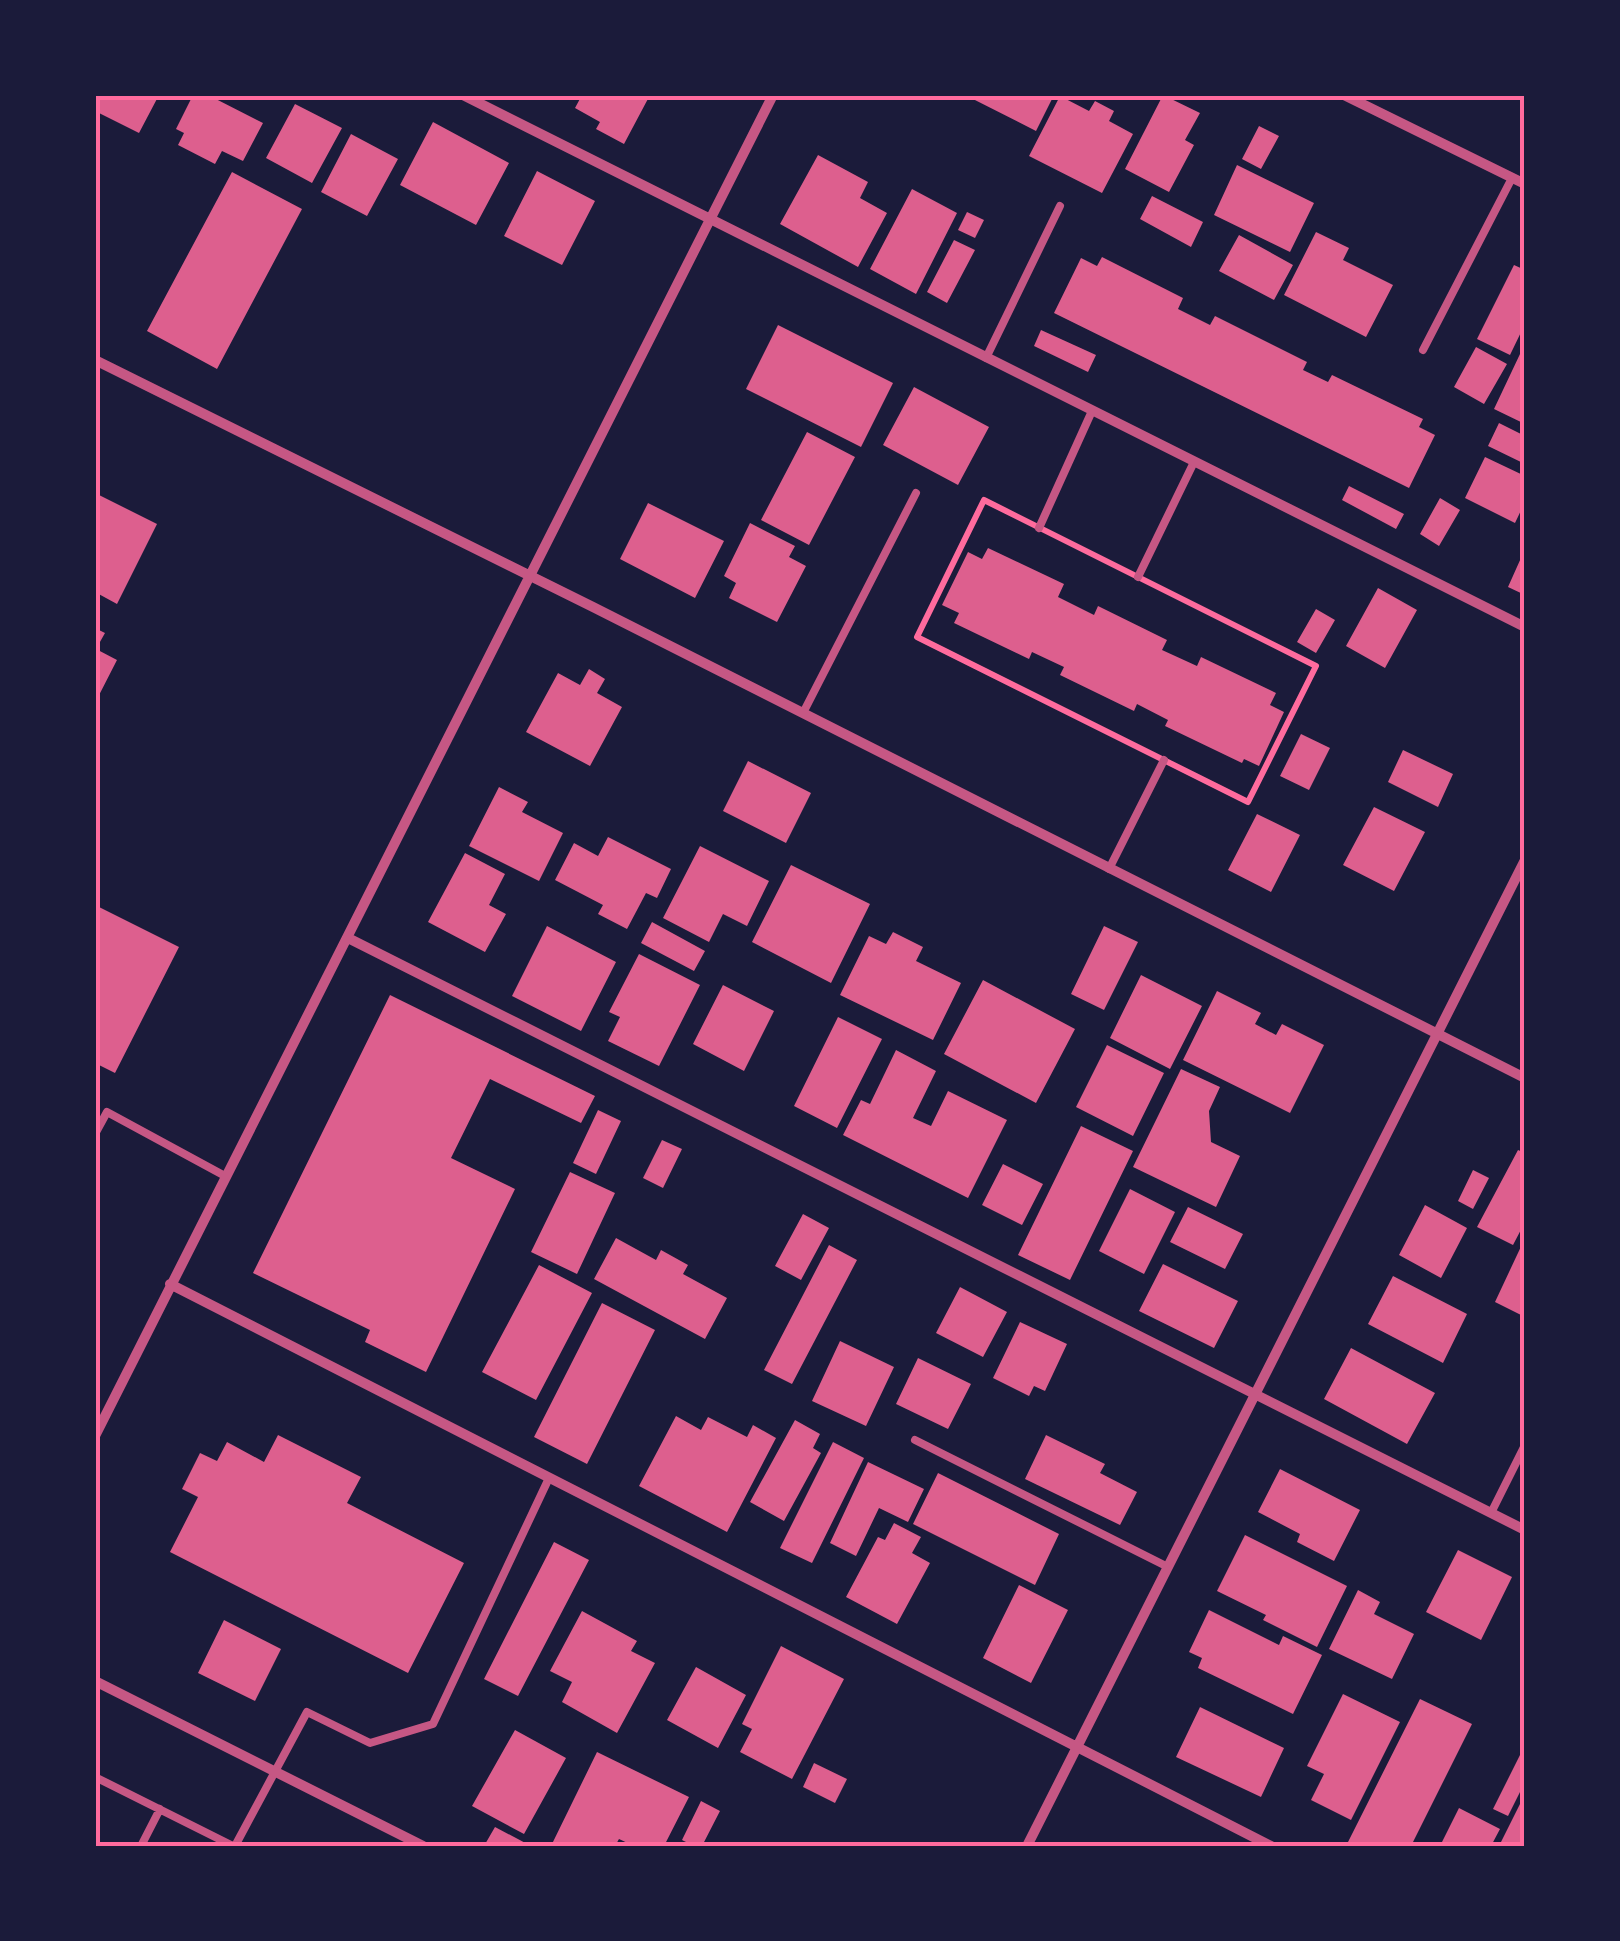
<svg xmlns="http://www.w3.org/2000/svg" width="1620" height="1941" viewBox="0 0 1620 1941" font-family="'Fira Sans',sans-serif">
<rect width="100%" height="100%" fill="#1b1b3a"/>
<path fill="#dd5f8e" d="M 95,95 L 159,95 L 139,133 L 95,111 Z
M 193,95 L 208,95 L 263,123 L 243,161 L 222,151 L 215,164 L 178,145 L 184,133 L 176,129 Z
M 582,95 L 650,95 L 624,144 L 596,129 L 600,122 L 575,108 Z
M 965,95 L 1054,95 L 1036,131 Z
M 1163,95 L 1200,113 L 1185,140 L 1194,145 L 1169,192 L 1125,169 Z
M 1060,96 L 1089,111 L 1095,101 L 1114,111 L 1109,121 L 1133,134 L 1102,193 L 1029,156 Z
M 295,104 L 342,128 L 312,183 L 266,158 Z
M 433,122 L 509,163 L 476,225 L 400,185 Z
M 1259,126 L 1279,136 L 1261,169 L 1242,159 Z
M 351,134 L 398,159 L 367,216 L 321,192 Z
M 818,155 L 868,182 L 860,198 L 887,213 L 858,267 L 780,224 Z
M 1237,165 L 1314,203 L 1290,252 L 1214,215 Z
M 537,171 L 595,201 L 562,265 L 504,236 Z
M 232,172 L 302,209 L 217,369 L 147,331 Z
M 912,189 L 957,213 L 916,294 L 870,269 Z
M 1152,196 L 1203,222 L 1191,247 L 1140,219 Z
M 967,212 L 984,220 L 975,238 L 958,230 Z
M 1316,232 L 1349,248 L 1343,260 L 1393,285 L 1366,337 L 1284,295 Z
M 1239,235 L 1293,265 L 1274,300 L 1219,271 Z
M 954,240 L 975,250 L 947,303 L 927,292 Z
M 1102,257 L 1183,298 L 1178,309 L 1210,325 L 1215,316 L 1307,362 L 1303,370 L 1328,382 L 1332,375 L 1423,419 L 1419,427 L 1435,435 L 1409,488 L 1054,313 L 1081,258 L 1097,266 Z
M 1514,265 L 1525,270 L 1525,324 L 1510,355 L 1477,339 Z
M 778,325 L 893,383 L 861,447 L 746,389 Z
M 1041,330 L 1096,355 L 1088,372 L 1034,346 Z
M 1476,347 L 1507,364 L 1484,404 L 1454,387 Z
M 1520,354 L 1525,357 L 1525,424 L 1494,409 Z
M 914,387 L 989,427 L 958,485 L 883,445 Z
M 1499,423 L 1525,436 L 1525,464 L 1488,446 Z
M 807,432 L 855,457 L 809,545 L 761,520 Z
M 1485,457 L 1525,476 L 1525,502 L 1515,523 L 1465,498 Z
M 1349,486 L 1404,514 L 1396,529 L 1342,500 Z
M 95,493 L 157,524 L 117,604 L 95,592 Z
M 1440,498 L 1460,510 L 1439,546 L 1420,534 Z
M 648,503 L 724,541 L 695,598 L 620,559 Z
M 750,523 L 795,546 L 789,557 L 806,566 L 777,622 L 729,598 L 736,583 L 724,576 Z
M 988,548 L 1064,584 L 1058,597 L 1094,615 L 1098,606 L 1167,640 L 1162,650 L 1197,666 L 1201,657 L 1276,693 L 1270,705 L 1284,712 L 1259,766 L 1244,759 L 1242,763 L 1165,726 L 1168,720 L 1137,704 L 1134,711 L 1060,675 L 1064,667 L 1032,652 L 1029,659 L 954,623 L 959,613 L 942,605 L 968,552 L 982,559 Z
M 1525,549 L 1525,595 L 1508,587 Z
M 1378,588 L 1417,610 L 1385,668 L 1346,646 Z
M 1316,609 L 1335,620 L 1316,653 L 1297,642 Z
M 95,628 L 105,633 L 96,649 L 117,660 L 95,703 Z
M 589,669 L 605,679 L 597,693 L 622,707 L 590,766 L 526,732 L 558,673 L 580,685 Z
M 1301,734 L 1330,748 L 1309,790 L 1280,776 Z
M 1403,750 L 1453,774 L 1438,807 L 1388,782 Z
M 748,761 L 811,793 L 786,843 L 723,811 Z
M 499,787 L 528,802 L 522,812 L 563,833 L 539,881 L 469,846 Z
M 1374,807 L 1425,832 L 1394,891 L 1343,865 Z
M 1257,814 L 1300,835 L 1271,892 L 1228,870 Z
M 608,837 L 671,869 L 657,898 L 646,893 L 627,929 L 598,914 L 603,905 L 555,880 L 574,843 L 598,856 Z
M 700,846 L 769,881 L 747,926 L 723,914 L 709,942 L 663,918 Z
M 465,853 L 505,874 L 489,905 L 506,914 L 485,952 L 428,922 Z
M 791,865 L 870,904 L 831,983 L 752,942 Z
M 95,905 L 179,947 L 115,1073 L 95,1063 Z
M 652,922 L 705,951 L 694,971 L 641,943 Z
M 547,926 L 616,962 L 581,1031 L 512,996 Z
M 1104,926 L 1138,942 L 1104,1010 L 1071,994 Z
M 893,932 L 923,947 L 916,961 L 961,983 L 933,1040 L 840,995 L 869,936 L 886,944 Z
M 639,954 L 700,985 L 659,1066 L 608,1041 L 620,1017 L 609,1012 Z
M 1141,975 L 1202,1006 L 1170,1069 L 1110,1038 Z
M 983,980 L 1075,1029 L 1036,1103 L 944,1054 Z
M 723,985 L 774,1011 L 744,1071 L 693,1044 Z
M 1217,991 L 1261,1013 L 1255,1024 L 1276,1035 L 1282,1024 L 1324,1045 L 1290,1113 L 1183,1060 Z
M 390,995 L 595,1096 L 581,1123 L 490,1079 L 451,1158 L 515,1189 L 426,1372 L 365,1342 L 370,1330 L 253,1273 Z
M 838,1017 L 882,1039 L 837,1128 L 794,1106 Z
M 1107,1045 L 1164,1073 L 1133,1136 L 1076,1107 Z
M 896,1050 L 936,1071 L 913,1118 L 931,1126 L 948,1091 L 1007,1120 L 968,1198 L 843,1135 L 861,1100 L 870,1104 Z
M 1181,1069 L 1220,1087 L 1209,1111 L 1211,1142 L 1240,1156 L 1216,1207 L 1133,1167 Z
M 598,1110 L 621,1121 L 596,1174 L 573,1163 Z
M 1081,1126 L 1133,1151 L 1070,1280 L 1018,1255 Z
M 662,1140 L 682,1149 L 663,1188 L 643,1178 Z
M 1518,1150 L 1525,1153 L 1525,1222 L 1513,1245 L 1477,1227 Z
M 1003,1164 L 1043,1184 L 1022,1225 L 982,1205 Z
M 1473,1170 L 1489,1178 L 1473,1209 L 1458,1201 Z
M 570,1172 L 615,1193 L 577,1274 L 531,1252 Z
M 1130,1189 L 1175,1212 L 1144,1274 L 1099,1251 Z
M 1425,1205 L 1467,1228 L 1441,1278 L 1399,1255 Z
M 1188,1207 L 1243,1234 L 1225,1269 L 1170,1242 Z
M 803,1214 L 829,1228 L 801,1280 L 775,1266 Z
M 616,1238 L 656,1260 L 661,1250 L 688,1265 L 683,1274 L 727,1298 L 705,1339 L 594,1279 Z
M 1525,1238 L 1525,1317 L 1495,1302 Z
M 829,1245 L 857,1260 L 792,1384 L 764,1370 Z
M 1163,1264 L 1238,1301 L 1214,1348 L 1139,1311 Z
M 539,1265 L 592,1293 L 536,1400 L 482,1372 Z
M 1393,1276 L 1467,1314 L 1443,1363 L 1368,1324 Z
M 960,1287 L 1007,1312 L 983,1357 L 936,1333 Z
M 602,1303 L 655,1330 L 587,1464 L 534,1437 Z
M 1020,1322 L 1067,1344 L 1045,1391 L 1034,1386 L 1029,1396 L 993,1378 Z
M 840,1341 L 894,1367 L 866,1426 L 812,1401 Z
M 1351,1348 L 1435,1393 L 1407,1444 L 1324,1399 Z
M 918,1358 L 971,1384 L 948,1429 L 896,1404 Z
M 676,1416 L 701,1430 L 708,1417 L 747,1437 L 753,1425 L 776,1438 L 727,1532 L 639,1486 Z
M 795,1420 L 820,1434 L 813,1448 L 821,1453 L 784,1521 L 750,1502 Z
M 278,1435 L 361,1477 L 347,1503 L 464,1563 L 408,1673 L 170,1552 L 198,1497 L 182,1489 L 200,1453 L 217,1461 L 227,1442 L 264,1462 Z
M 1046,1435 L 1105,1464 L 1100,1473 L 1137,1492 L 1120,1525 L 1025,1479 Z
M 833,1442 L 864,1458 L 812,1563 L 780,1548 Z
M 868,1462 L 924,1489 L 908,1522 L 879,1508 L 856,1556 L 830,1543 Z
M 1280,1469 L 1360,1510 L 1334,1561 L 1297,1542 L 1300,1534 L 1258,1512 Z
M 938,1473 L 1059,1534 L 1035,1585 L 913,1524 Z
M 894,1523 L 921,1537 L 912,1553 L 930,1563 L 897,1624 L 846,1597 L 878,1537 L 885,1540 Z
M 1245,1535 L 1347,1586 L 1317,1647 L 1263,1620 L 1266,1615 L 1217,1591 Z
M 554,1542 L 589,1560 L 518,1696 L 484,1679 Z
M 1458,1550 L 1512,1577 L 1481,1640 L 1426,1612 Z
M 1019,1585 L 1068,1610 L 1031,1683 L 983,1658 Z
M 1358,1590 L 1380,1602 L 1374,1614 L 1414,1634 L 1392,1679 L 1329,1649 Z
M 1209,1610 L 1279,1645 L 1283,1636 L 1322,1655 L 1293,1714 L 1198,1668 L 1202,1658 L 1189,1652 Z
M 582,1611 L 637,1641 L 631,1651 L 655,1663 L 617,1733 L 562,1702 L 572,1682 L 550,1671 Z
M 224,1620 L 281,1649 L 255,1701 L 198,1673 Z
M 781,1646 L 844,1679 L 792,1779 L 740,1752 L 752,1729 L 742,1724 Z
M 696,1667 L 746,1695 L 718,1748 L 667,1720 Z
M 1343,1694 L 1400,1722 L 1351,1820 L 1311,1800 L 1324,1774 L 1307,1766 Z
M 1420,1699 L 1472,1724 L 1411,1846 L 1351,1846 L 1347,1844 Z
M 1200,1707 L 1284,1748 L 1261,1797 L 1176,1757 Z
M 515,1730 L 566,1758 L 524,1834 L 472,1806 Z
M 1522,1751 L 1525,1752 L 1525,1782 L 1508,1816 L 1493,1809 Z
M 597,1752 L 689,1797 L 664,1846 L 634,1846 L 619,1839 L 615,1846 L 551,1846 Z
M 814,1763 L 847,1779 L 835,1803 L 803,1787 Z
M 1525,1794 L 1525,1846 L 1499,1846 Z
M 701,1801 L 720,1811 L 702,1846 L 694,1846 L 682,1840 Z
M 1459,1808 L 1500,1829 L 1491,1846 L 1440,1846 Z
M 495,1827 L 531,1846 L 484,1846 Z"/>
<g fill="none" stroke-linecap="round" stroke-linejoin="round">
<path stroke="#ff6b9d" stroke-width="6" d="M 984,500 L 1316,666 L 1248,802 L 917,637 Z"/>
<path stroke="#c65784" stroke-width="8" d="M 1423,350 L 1512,178
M 986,358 L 1060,206
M 1039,528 L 1092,411
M 1138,577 L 1194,462
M 803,713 L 916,493
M 1109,869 L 1164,760
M 95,1134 L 107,1112 L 225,1176
M 915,1440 L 1168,1567
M 1491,1513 L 1525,1445
M 95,1777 L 233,1846
M 141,1846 L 160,1809
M 235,1846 L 307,1712 L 370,1743 L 433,1724 L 549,1478"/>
<path stroke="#c65784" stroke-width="10" d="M 463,95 L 1525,627
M 1344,95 L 1525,184
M 95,360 L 593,607 L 1525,1078
M 348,938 L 1525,1530
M 170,1284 L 1271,1846
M 95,1436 L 773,95
M 95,1681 L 423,1846
M 1027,1846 L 1525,860"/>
</g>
<rect width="1620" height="1941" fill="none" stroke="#1b1b3a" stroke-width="195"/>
<rect x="98" y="98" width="1424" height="1746" fill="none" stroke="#ff6b9d" stroke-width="4"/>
</svg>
